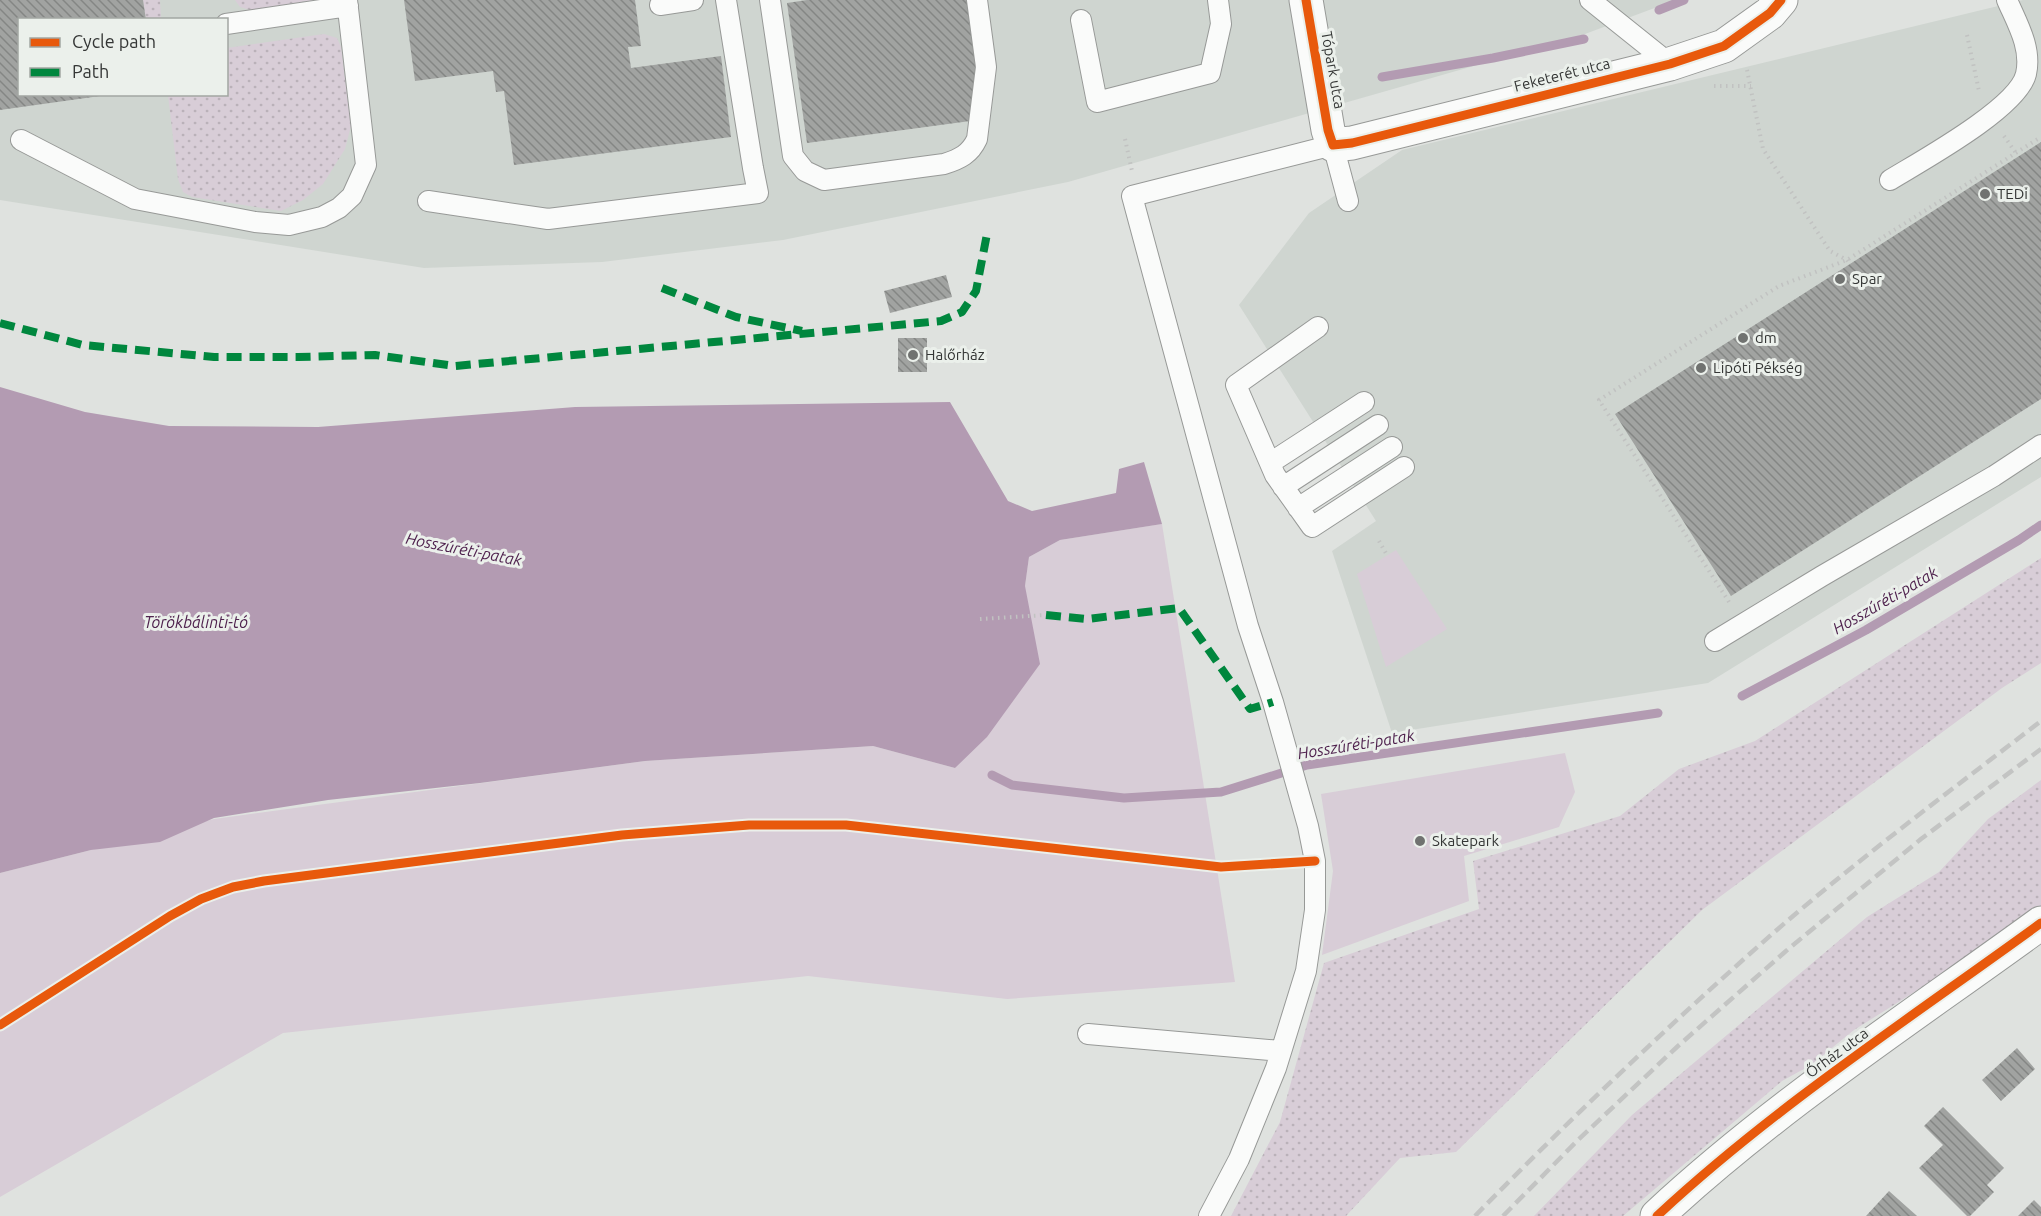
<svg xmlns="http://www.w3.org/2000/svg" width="2041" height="1216" viewBox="0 0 2041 1216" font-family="Ubuntu,sans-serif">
<defs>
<pattern id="grass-dots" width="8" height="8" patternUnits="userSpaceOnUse" patternTransform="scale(1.5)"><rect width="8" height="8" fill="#d8cdd7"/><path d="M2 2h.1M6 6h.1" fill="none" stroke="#bab1b9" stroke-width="1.8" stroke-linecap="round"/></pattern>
<pattern id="building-back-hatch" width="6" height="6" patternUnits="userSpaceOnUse" patternTransform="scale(1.5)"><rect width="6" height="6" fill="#a1a3a1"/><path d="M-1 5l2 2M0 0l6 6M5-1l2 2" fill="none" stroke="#848684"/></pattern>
</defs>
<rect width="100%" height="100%" fill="#dfe2df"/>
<path fill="#cfd5d0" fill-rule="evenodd" d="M 0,0 L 1676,0 L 1585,34 L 1068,182 L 783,240 L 602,262 L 424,268 L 0,200 ZM 20,20 L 226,20 L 226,94 L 20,94 Z
M 2023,0 L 2041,0 L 2041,477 L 1708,683 L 1392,733 L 1332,551 L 1376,521 L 1239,305 L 1309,213 L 1402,150 Z"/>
<path fill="url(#grass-dots)" d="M 143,0 L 160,0 L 161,19 L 146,19 Z
M 235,0 L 315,0 L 250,10 L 240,7 Z
M 324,34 L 337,38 L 341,47 L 351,126 L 345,149 L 323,184 L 303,200 L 281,211 L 192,197 L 183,192 L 178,179 L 168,95 L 226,94 L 227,48 Z
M 2041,558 L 2041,663 L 2002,688 L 1702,910 L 1456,1152 L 1400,1158 L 1346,1216 L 1231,1216 L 1280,1122 L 1324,963 L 1479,909 L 1473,861 L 1620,816 L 1679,769 L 1755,741 Z
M 2041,780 L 2041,910 L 2029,920 L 1854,1030 L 1811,1065 L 1782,1081 L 1623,1216 L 1534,1216 L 1632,1115 L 1867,917 L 1939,872 L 1988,819 Z"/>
<path fill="#d8cdd7" d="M 1162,524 L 1235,982 L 1007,999 L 808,976 L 283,1033 L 0,1197 L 0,873 L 214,819 L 645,761 L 873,746 L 955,768 L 1025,586 L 1029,557 L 1060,540 Z
M 1396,550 L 1447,629 L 1386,667 L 1357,574 Z
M 1565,753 L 1575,792 L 1559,827 L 1464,856 L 1469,901 L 1322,955 L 1333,871 L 1321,794 Z"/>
<path fill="#b39bb2" d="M 0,387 L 85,412 L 169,426 L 318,427 L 575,407 L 950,402 L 1008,501 L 1032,511 L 1116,493 L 1119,469 L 1144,462 L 1162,524 L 1060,540 L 1029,557 L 1025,586 L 1040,664 L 987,737 L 955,768 L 873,746 L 645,761 L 480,783 L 328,800 L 214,818 L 160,842 L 91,850 L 0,873 Z"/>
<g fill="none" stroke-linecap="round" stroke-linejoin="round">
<path stroke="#b39bb2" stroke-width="9" d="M 1659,10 L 1684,0
M 1382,77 L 1493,58 L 1584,39
M 1742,696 L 1866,630 L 2019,540 L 2041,525
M 992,775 L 1012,785 L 1124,798 L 1221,792 L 1307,765 L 1658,713"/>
</g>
<path fill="url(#building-back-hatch)" d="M 0,0 L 143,0 L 146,20 L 20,20 L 20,94 L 100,96 L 0,110 Z
M 404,0 L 635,0 L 641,46 L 628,47 L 631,68 L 721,56 L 731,137 L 514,165 L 504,91 L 496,92 L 493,71 L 415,81 Z
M 807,0 L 968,0 L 985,119 L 807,143 L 787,3 Z
M 2041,142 L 2041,399 L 1731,596 L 1615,414 Z
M 946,275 L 952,297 L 890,313 L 884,291 Z
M 898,338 L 927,338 L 927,372 L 898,372 Z
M 2017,1048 L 2035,1069 L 2001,1101 L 1982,1080 Z
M 1943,1107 L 2004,1168 L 1987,1185 L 1994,1192 L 1970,1216 L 1967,1216 L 1919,1168 L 1943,1145 L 1924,1126 Z
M 1889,1191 L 1917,1216 L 1866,1216 Z
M 2034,1200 L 2041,1207 L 2041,1216 L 2018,1216 Z"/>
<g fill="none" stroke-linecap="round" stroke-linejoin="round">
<g stroke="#979997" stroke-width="22">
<path id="lane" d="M 770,0 L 793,156 L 805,171 L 824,180 L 944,164 C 960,159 970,154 977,139 L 986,67 L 977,0
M 1590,0 L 1670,64
M 660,5 L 693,0
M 1081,20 L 1097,102 L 1210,73 L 1221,24 L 1218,0
M 226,24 L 348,6
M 21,140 L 135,199 L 255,222 L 289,225 L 322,217 L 339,208 L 352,196 L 366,165 L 347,0
M 1890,180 C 1921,161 2018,108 2026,74 C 2032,48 2017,23 2007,0
M 428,201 L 548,219 L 758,193 L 753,168 L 726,0
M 1318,327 L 1236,385 L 1275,475 L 1312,527 L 1404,467
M 1270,463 L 1364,402
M 1283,487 L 1378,425
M 1298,508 L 1392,447
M 1715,641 L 1822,576 L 1994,476 L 2041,445
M 1088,1034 L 1281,1051
M 1209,1216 L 1239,1159 L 1276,1068 L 1306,971 L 1315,910 L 1315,861 L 1308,826 L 1273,702 L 1248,626 L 1132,196 L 1333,145 L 1348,201"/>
</g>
<g stroke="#979997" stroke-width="35">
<path id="street" d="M 1306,0 L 1328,130 L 1333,145 L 1352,143 L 1670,64 L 1724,46 L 1770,13 L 1781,0
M 1657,1216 C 1774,1107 1912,1017 2041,923"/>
</g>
<path stroke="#c1c2c1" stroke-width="4" stroke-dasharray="1.5 4.5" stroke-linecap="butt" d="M 1967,35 L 1979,91
M 1747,70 L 1763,149 L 1830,251 L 1847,260 L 1850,264
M 1714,86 L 1751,86
M 2004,136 L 2016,153
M 1125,139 L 1132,171
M 1379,541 L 1387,555
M 1729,602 L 1599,400 L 1779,286 L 1847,260 L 2041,137
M 980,619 L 1046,615"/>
<use href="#lane" stroke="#fafbfa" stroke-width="20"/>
<use href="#street" stroke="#fafbfa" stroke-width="33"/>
<path stroke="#c3c4c3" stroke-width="4.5" stroke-dasharray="12 6" stroke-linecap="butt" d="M 1475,1216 C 1570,1119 1669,1025 1771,935 C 1857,860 1950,791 2041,721
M 1503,1216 L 1578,1140 L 1678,1046 L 1786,951 L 1921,839 L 2041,749"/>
<path stroke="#00873e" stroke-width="8" stroke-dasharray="15 8" stroke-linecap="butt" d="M 662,288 L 736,317 L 802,331
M 0,323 L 83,345 L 214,357 L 298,357 L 375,355 L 455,366 L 941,321 L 962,312 L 976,291 L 987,234
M 1046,615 L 1087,619 L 1179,608 L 1250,709 L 1273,702"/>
<g stroke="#ebf0eb" stroke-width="13">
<path id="cycleway" d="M 1306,0 L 1328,130 L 1333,145 L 1352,143 L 1670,64 L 1724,46 L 1770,13 L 1781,0
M 0,1025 L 170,916 L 201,899 L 233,887 L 264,881 L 622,835 L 749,825 L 846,825 L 1221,867 L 1315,861
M 1657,1216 C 1774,1107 1912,1017 2041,923"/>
</g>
<use href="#cycleway" stroke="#e8590c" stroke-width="9"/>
</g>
<g fill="#707270" stroke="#ebf0eb" stroke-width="2">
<circle cx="1985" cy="194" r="6"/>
<circle cx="1840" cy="279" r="6"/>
<circle cx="1743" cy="338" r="6"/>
<circle cx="913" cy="355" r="6"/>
<circle cx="1701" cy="368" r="6"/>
<circle cx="1420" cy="841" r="6"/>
</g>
<g text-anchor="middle" stroke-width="6" stroke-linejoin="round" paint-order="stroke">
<g font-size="15" fill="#343635" stroke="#ebf0eb">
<text transform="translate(1333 70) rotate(80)" y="5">Tópark utca</text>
<text transform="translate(1562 75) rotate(-14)" y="5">Feketerét utca</text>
<text transform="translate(1837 1053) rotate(-36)" y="5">Őrház utca</text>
</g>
<g font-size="15" fill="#343635" stroke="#ebf0eb" text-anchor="start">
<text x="1997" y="199">TEDi</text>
<text x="1852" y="284">Spar</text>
<text x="1755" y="343">dm</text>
<text x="925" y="360">Halőrház</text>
<text x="1713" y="373">Lipóti Pékség</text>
<text x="1432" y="846">Skatepark</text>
</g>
<g font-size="16" font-style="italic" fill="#4f224e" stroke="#ebf0eb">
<text transform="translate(464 549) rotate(11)" y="6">Hosszúréti-patak</text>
<text transform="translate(1885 600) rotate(-30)" y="6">Hosszúréti-patak</text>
<text x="196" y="628">Törökbálinti-tó</text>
<text transform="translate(1356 744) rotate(-9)" y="6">Hosszúréti-patak</text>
</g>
</g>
<rect x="18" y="18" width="210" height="78" fill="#ebf0eb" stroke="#a2a6a2" stroke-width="1.5"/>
<rect x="30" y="38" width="30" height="9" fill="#e8590c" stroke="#a2a6a2" stroke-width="1.5"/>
<text x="72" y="48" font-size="18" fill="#343635">Cycle path</text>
<rect x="30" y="68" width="30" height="9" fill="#00873e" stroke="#a2a6a2" stroke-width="1.5"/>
<text x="72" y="78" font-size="18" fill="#343635">Path</text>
</svg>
